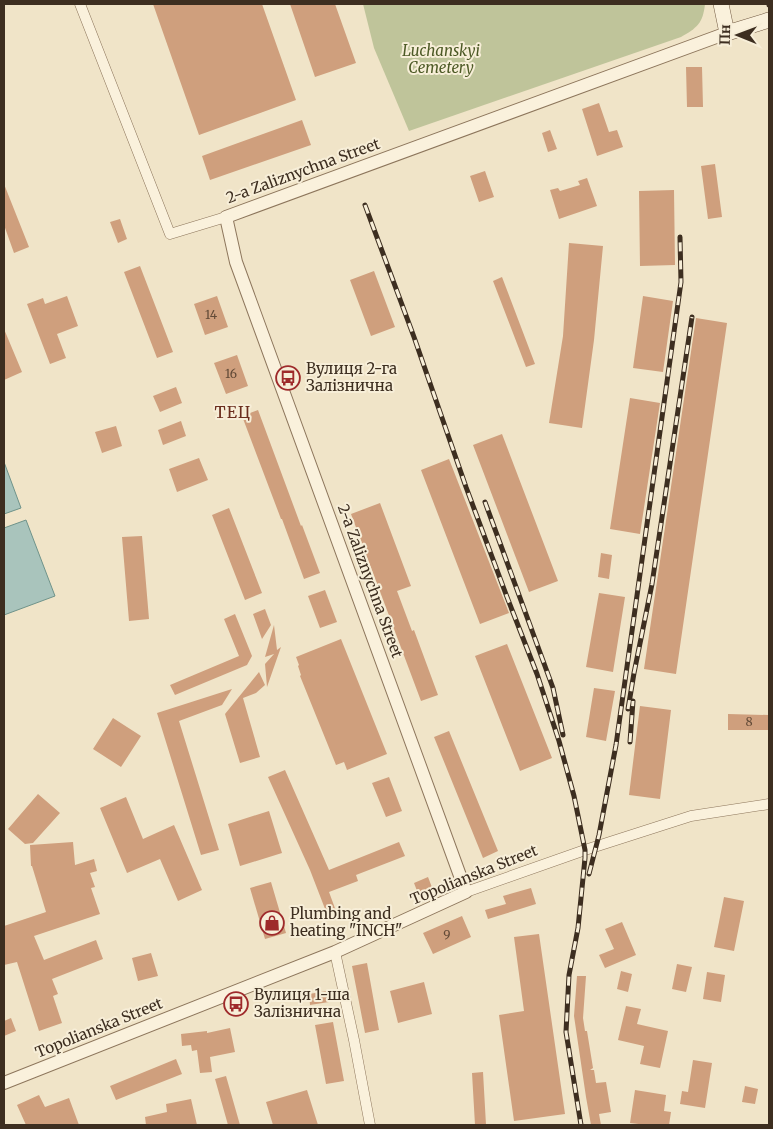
<svg xmlns="http://www.w3.org/2000/svg" width="773" height="1129" viewBox="0 0 773 1129" font-family="Merriweather,serif">
<rect width="100%" height="100%" fill="#f0e4c8"/>
<path fill="#bfc49a" d="M 363,4 L 705,4 C 703,23 697,28 681,37 L 409,131 L 374,48 Z"/>
<path fill="#a9c4bc" stroke="#6f938a" d="M 4,462 L 21,508 L 4,514 Z
M 26,520 L 55,596 L 4,615 L 4,528 Z"/>
<path fill="#cf9f7d" d="M 153,4 L 262,4 L 296,100 L 199,135 Z
M 290,4 L 335,4 L 356,63 L 315,77 Z
M 686,67 L 702,67 L 703,107 L 687,107 Z
M 599,103 L 609,132 L 617,130 L 623,147 L 597,156 L 582,109 Z
M 302,120 L 311,145 L 210,180 L 202,156 Z
M 550,130 L 557,149 L 548,152 L 542,133 Z
M 715,164 L 722,217 L 708,219 L 701,166 Z
M 485,171 L 494,197 L 479,202 L 470,176 Z
M 587,178 L 597,206 L 559,219 L 550,190 L 558,188 L 560,191 L 580,185 L 578,181 Z
M 4,184 L 29,247 L 14,253 L 4,225 Z
M 674,190 L 675,265 L 640,266 L 639,191 Z
M 120,219 L 127,239 L 118,243 L 110,222 Z
M 569,243 L 603,246 L 594,340 L 582,428 L 549,423 L 563,336 Z
M 140,266 L 173,352 L 157,358 L 124,272 Z
M 374,271 L 395,327 L 371,336 L 350,280 Z
M 502,277 L 535,364 L 526,367 L 493,281 Z
M 67,296 L 78,326 L 57,334 L 66,358 L 50,364 L 27,304 L 43,298 L 45,304 Z
M 217,296 L 228,327 L 205,335 L 194,304 Z
M 643,296 L 673,301 L 663,372 L 633,368 Z
M 696,318 L 727,323 L 676,674 L 644,669 Z
M 4,329 L 22,372 L 4,380 Z
M 237,355 L 248,386 L 226,394 L 214,363 Z
M 176,387 L 182,403 L 160,412 L 153,396 Z
M 630,398 L 660,403 L 640,534 L 610,529 Z
M 258,410 L 301,526 L 302,525 L 320,573 L 304,579 L 282,519 L 281,519 L 242,416 Z
M 181,421 L 186,436 L 163,445 L 158,430 Z
M 116,426 L 122,446 L 102,453 L 95,432 Z
M 502,434 L 558,581 L 529,592 L 473,445 Z
M 199,458 L 208,480 L 177,492 L 169,469 Z
M 449,459 L 509,613 L 480,624 L 421,470 Z
M 380,503 L 411,586 L 397,591 L 412,631 L 414,630 L 438,695 L 421,701 L 351,514 Z
M 229,508 L 262,593 L 245,600 L 212,515 Z
M 142,536 L 149,619 L 129,621 L 122,537 Z
M 601,553 L 612,555 L 609,579 L 598,577 Z
M 325,590 L 337,622 L 320,628 L 308,596 Z
M 599,593 L 625,597 L 613,672 L 586,667 Z
M 265,609 L 271,625 L 262,639 L 253,614 Z
M 235,614 L 252,656 L 247,665 L 175,695 L 170,685 L 239,656 L 224,619 Z
M 274,625 L 277,650 L 281,647 L 267,687 L 265,664 L 274,654 L 265,657 Z
M 341,639 L 387,754 L 347,770 L 344,762 L 336,765 L 300,676 L 301,675 L 298,666 L 299,665 L 296,657 Z
M 507,644 L 552,758 L 520,771 L 475,656 Z
M 259,672 L 265,685 L 256,693 L 243,698 L 260,757 L 240,763 L 225,714 Z
M 594,688 L 615,691 L 606,741 L 586,737 Z
M 232,689 L 222,705 L 179,721 L 219,850 L 201,855 L 157,713 Z
M 640,706 L 671,710 L 660,799 L 629,795 Z
M 728,714 L 769,715 L 769,730 L 728,730 Z
M 113,718 L 141,736 L 121,767 L 93,749 Z
M 449,731 L 498,851 L 483,858 L 434,737 Z
M 285,770 L 329,870 L 399,842 L 405,856 L 356,875 L 358,881 L 329,892 L 336,911 L 327,914 L 310,870 L 268,777 Z
M 389,777 L 402,811 L 386,817 L 372,783 Z
M 38,794 L 60,813 L 33,843 L 25,844 L 8,829 Z
M 126,797 L 143,839 L 174,825 L 202,890 L 178,901 L 160,859 L 127,873 L 100,808 Z
M 269,811 L 282,853 L 240,866 L 228,824 Z
M 73,842 L 75,865 L 94,859 L 97,871 L 90,873 L 95,887 L 91,888 L 100,914 L 34,936 L 44,960 L 96,940 L 103,959 L 52,979 L 58,994 L 53,996 L 62,1023 L 39,1031 L 17,962 L 4,965 L 4,926 L 46,912 L 32,866 L 31,866 L 30,845 Z
M 428,877 L 433,890 L 419,896 L 414,883 Z
M 271,882 L 286,933 L 265,939 L 250,888 Z
M 531,888 L 536,904 L 488,919 L 485,910 L 506,904 L 503,896 Z
M 724,897 L 744,901 L 734,951 L 714,947 Z
M 462,916 L 471,937 L 433,954 L 423,933 Z
M 622,922 L 636,955 L 605,968 L 599,955 L 614,949 L 605,929 Z
M 539,934 L 565,1114 L 514,1121 L 499,1015 L 524,1011 L 514,937 Z
M 151,953 L 158,976 L 138,981 L 132,958 Z
M 367,963 L 379,1030 L 365,1033 L 352,966 Z
M 677,964 L 692,967 L 686,992 L 672,989 Z
M 621,971 L 632,974 L 628,992 L 617,989 Z
M 707,972 L 725,975 L 721,1002 L 703,999 Z
M 577,976 L 586,976 L 583,1018 L 585,1031 L 587,1031 L 593,1068 L 590,1070 L 594,1070 L 596,1083 L 606,1082 L 611,1112 L 599,1114 L 601,1125 L 591,1125 L 586,1097 L 574,1016 Z
M 424,982 L 432,1014 L 398,1023 L 390,991 Z
M 327,991 L 329,1002 L 310,1005 L 309,994 Z
M 626,1006 L 641,1009 L 637,1024 L 668,1031 L 660,1068 L 640,1064 L 644,1046 L 618,1040 Z
M 11,1018 L 16,1031 L 4,1036 L 4,1021 Z
M 333,1022 L 344,1081 L 326,1084 L 315,1025 Z
M 230,1028 L 235,1052 L 210,1057 L 212,1072 L 200,1073 L 197,1050 L 192,1051 L 191,1045 L 182,1046 L 181,1034 L 207,1031 L 207,1033 Z
M 176,1059 L 182,1074 L 116,1100 L 110,1086 Z
M 693,1060 L 712,1063 L 705,1108 L 680,1104 L 682,1091 L 688,1092 Z
M 483,1072 L 486,1125 L 475,1125 L 472,1073 Z
M 226,1076 L 240,1125 L 228,1125 L 215,1079 Z
M 745,1086 L 758,1089 L 755,1104 L 742,1102 Z
M 307,1090 L 318,1125 L 273,1125 L 266,1102 Z
M 635,1090 L 666,1095 L 664,1111 L 671,1112 L 669,1125 L 647,1125 L 630,1123 Z
M 39,1095 L 45,1107 L 69,1098 L 79,1125 L 26,1125 L 17,1105 Z
M 191,1099 L 197,1125 L 146,1125 L 145,1117 L 167,1112 L 166,1104 Z"/>
<g fill="none" stroke-linecap="round" stroke-linejoin="round">
<g stroke="#8d765c" stroke-width="11">
<path id="minor" d="M 80,4 L 170,234 L 226,217
M 466,892 L 585,850 L 691,816 L 769,804
M 335,952 L 354,1040 L 370,1125"/>
</g>
<g stroke="#8d765c" stroke-width="14">
<path id="tertiary" d="M 4,1083 L 335,952 L 466,892 L 236,262 L 226,217 L 727,33"/>
</g>
<g stroke="#6f573f" stroke-width="16">
<path id="secondary" d="M 721,4 L 727,33 L 769,20"/>
</g>
<use href="#minor" stroke="#faf1dc" stroke-width="10"/>
<use href="#tertiary" stroke="#faf1dc" stroke-width="12"/>
<use href="#secondary" stroke="#faf1dc" stroke-width="15"/>
<g stroke="#3d2e20" stroke-width="5">
<path id="rail" d="M 769,4 L 769,5
M 365,205 L 414,337 L 466,487 L 507,597 L 537,674 L 559,741 L 574,796 L 585,850 L 585,858 L 578,928 L 569,975 L 566,1032 L 581,1125
M 485,502 L 553,688 L 563,735
M 628,709 L 634,673 L 652,584 L 692,317
M 630,742 L 633,701
M 589,874 L 599,835 L 616,745 L 681,282 L 680,237"/>
</g>
<use href="#rail" stroke="#f7eed8" stroke-width="3" stroke-dasharray="9" stroke-linecap="butt"/>
</g>
<defs>
<g id="bus-ring" transform="scale(1.25)"><circle r="9.5" fill="#f7eed8" stroke="#9e2a2b" stroke-width="1.5"/><path d="M-5-6H5V4H4V6H2V4H-2V6H-4V4H-5ZM-3.5-4V0h7V-4ZM-3.5 1.2v1.5H-2V1.2ZM2 1.2v1.5H3.5V1.2Z" fill="#9e2a2b"/></g>
<g id="shop-ring" transform="scale(1.25)"><circle r="9.5" fill="#f7eed8" stroke="#9e2a2b" stroke-width="1.5"/><path d="M-5-2.5h2.3a2.7 3.5 0 0 1 5.4 0H5L5.5 6h-11ZM-1.5-2.5h3a1.5 2.3 0 0 0-3 0Z" fill="#9e2a2b"/></g>
</defs>
<g fill-rule="evenodd">
<use href="#bus-ring" x="288" y="378"/>
<use href="#shop-ring" x="272" y="923"/>
<use href="#bus-ring" x="236" y="1004"/>
</g>
<g text-anchor="middle" stroke-width="4" stroke-linejoin="round" paint-order="stroke">
<g font-size="12" fill="#624a37">
<text x="211" y="319">14</text>
<text x="231" y="378">16</text>
<text x="749" y="726">8</text>
<text x="447" y="939">9</text>
</g>
<g font-size="15" font-style="italic" fill="#4d5a26" stroke="#f7eed8">
<text x="441" y="56">Luchanskyi<tspan x="441" dy="17">Cemetery</tspan></text>
</g>
<g font-size="15" fill="#3d2e20" stroke="#f7eed8">
<text transform="translate(303 171) rotate(-20)" y="5">2-a Zaliznychna Street</text>
<text transform="translate(370 581) rotate(70)" y="5">2-a Zaliznychna Street</text>
<text transform="translate(474 875) rotate(-22)" y="5">Topolianska Street</text>
<text transform="translate(99 1028) rotate(-22)" y="5">Topolianska Street</text>
</g>
<g font-size="15" fill="#3d2e20" stroke="#f7eed8" text-anchor="start">
<text x="306" y="374">Вулиця 2-га<tspan x="306" dy="17">Залізнична</tspan></text>
<text x="290" y="919">Plumbing and<tspan x="290" dy="17">heating "INCH"</tspan></text>
<text x="254" y="1000">Вулиця 1-ша<tspan x="254" dy="17">Залізнична</tspan></text>
</g>
<g font-size="16" letter-spacing="1" fill="#6b2e1e" stroke="#f7eed8">
<text x="233" y="418">ТЕЦ</text>
</g>
</g>
<rect width="773" height="1129" fill="none" stroke="#3d2e20" stroke-width="10"/>
<g transform="translate(738 35) rotate(271)" stroke="#f7eed8" stroke-width="4" paint-order="stroke">
<path d="M0-4L9 19L0 12L-9 19Z" fill="#3d2e20"/>
<text y="-8" font-size="14" font-weight="bold" text-anchor="middle" fill="#3d2e20">Пн</text>
</g>
</svg>
